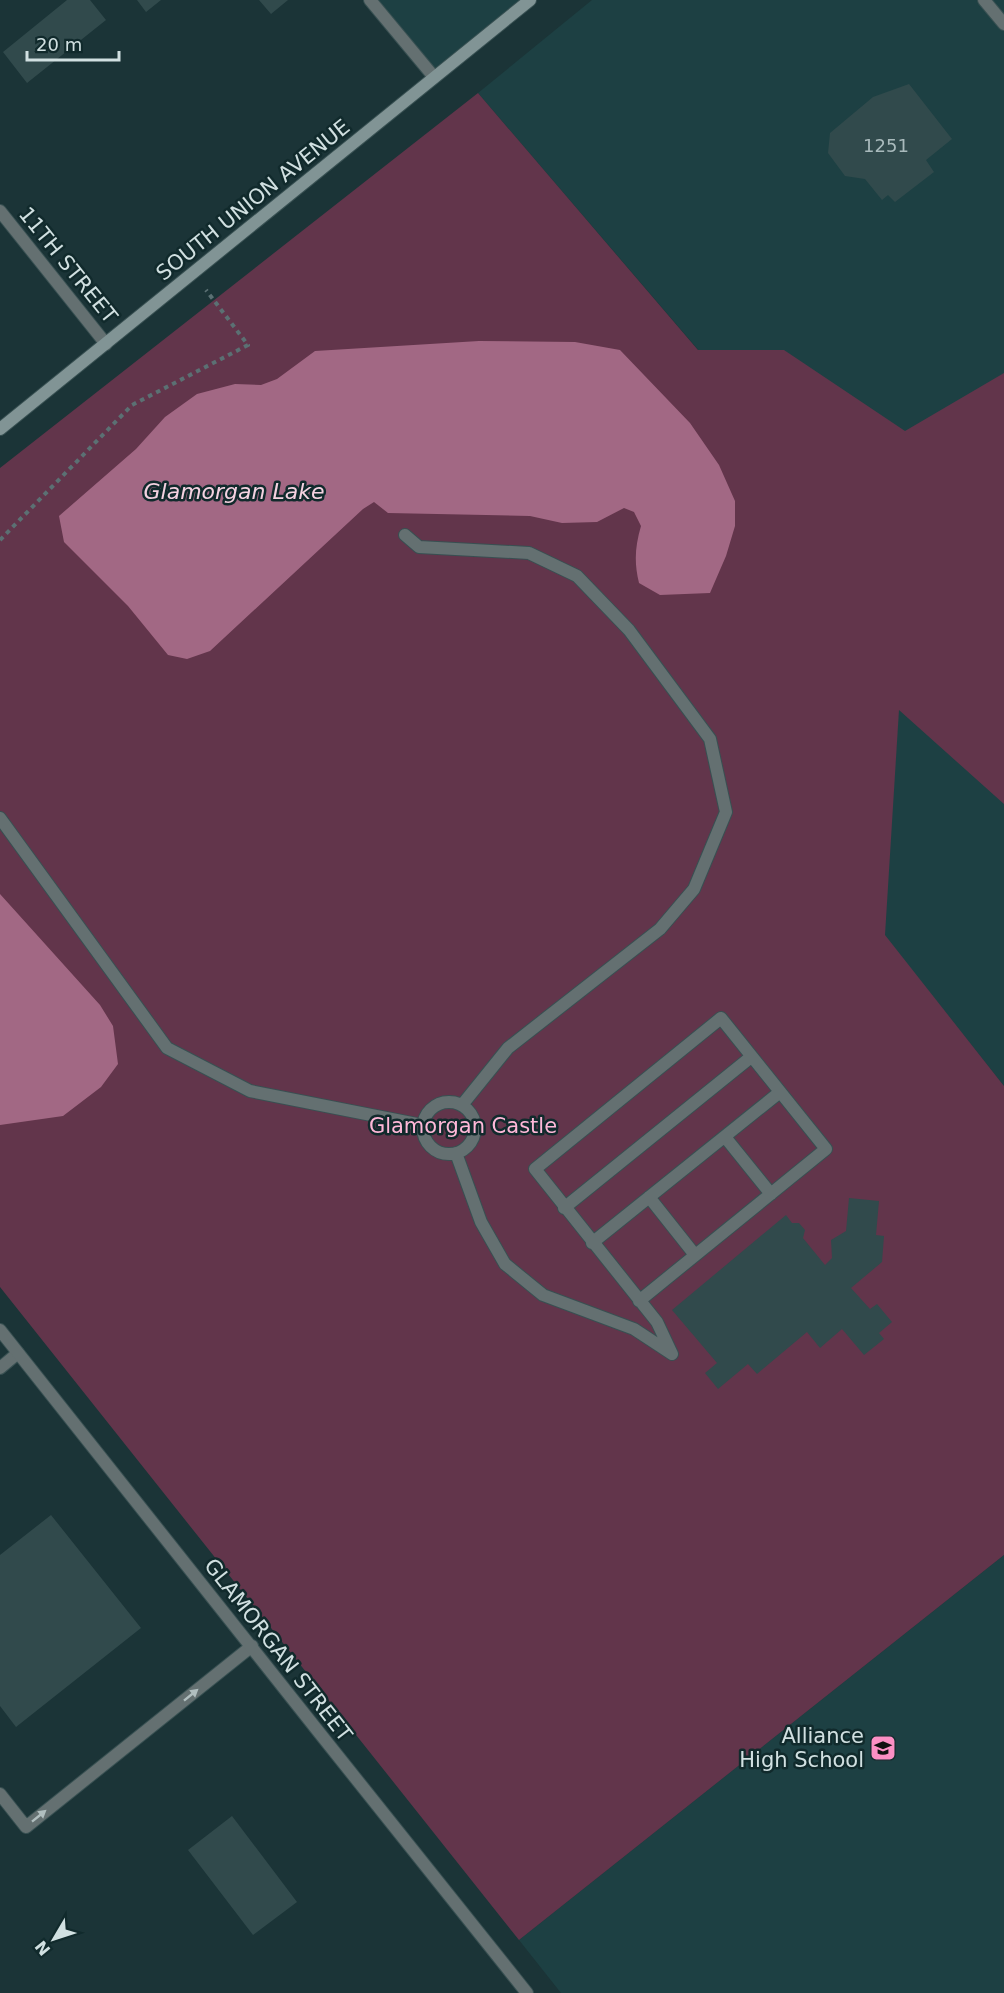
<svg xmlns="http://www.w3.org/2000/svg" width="1004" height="1993" viewBox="0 0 1004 1993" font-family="'DejaVu Sans',sans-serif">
<rect width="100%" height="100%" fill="#1b3437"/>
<path fill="#1d4043" d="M 372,0 L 529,0 L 434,77 Z
M 592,0 L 1004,0 L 1004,1086 L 884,935 L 906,592 L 478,93 Z
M 1004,1555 L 1004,1993 L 561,1993 L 519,1940 Z"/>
<path fill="#62354b" d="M 478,93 L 698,350 L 784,350 L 905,431 L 1004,373 L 1004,804 L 899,710 L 885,935 L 1004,1086 L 1004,1555 L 519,1940 L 0,1287 L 0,468 Z"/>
<path fill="#a26884" d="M 479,341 L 575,342 L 620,350 L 690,423 L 719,465 L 735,501 L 735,526 L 726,556 L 710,593 L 660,595 L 639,583 C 634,562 635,547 641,526 L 634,512 L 624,508 L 597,522 L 562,523 L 530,516 L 388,513 L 374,502 L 363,509 L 210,651 L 187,659 L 168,655 L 128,606 L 64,542 L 59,516 L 136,449 L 165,417 L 197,394 L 235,384 L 261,385 L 277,379 L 315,351 Z
M 0,894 L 100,1005 L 113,1026 L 118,1064 L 101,1087 L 63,1116 L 0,1125 Z"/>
<path fill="#314a4c" d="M 67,0 L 90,0 L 106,20 L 27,83 L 3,52 Z
M 137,0 L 161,0 L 146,12 Z
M 259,0 L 288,0 L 271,14 Z
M 909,84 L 952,139 L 926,160 L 934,172 L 895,202 L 888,195 L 882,200 L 865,179 L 845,176 L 828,153 L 830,133 L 873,97 Z
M 849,1198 L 879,1201 L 876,1235 L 884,1236 L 882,1262 L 851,1288 L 870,1309 L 877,1304 L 892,1322 L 879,1333 L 884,1339 L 864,1355 L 842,1329 L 820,1348 L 807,1332 L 757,1374 L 748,1364 L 718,1389 L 705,1373 L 717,1363 L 672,1310 L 786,1215 L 792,1223 L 799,1223 L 805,1230 L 803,1238 L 825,1265 L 832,1258 L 831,1240 L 846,1231 Z
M 51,1515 L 141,1628 L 16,1727 L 0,1706 L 0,1555 Z
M 232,1816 L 297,1902 L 253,1935 L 188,1850 Z"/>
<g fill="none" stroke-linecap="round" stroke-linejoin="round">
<g stroke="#385052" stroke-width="14">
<path id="service" d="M 370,0 L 434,77
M 984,0 L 1004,24
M 405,535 L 419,547 L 529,553 L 577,576 L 629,630 L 710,739 L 726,812 L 694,889 L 660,929 L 508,1048 L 462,1105
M 0,818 L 167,1048 L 250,1091 L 422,1125
M423 1128a26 26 0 1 1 52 0a26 26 0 1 1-52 0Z
M 725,1137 L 771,1194
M 456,1153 L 481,1222 L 505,1264 L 543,1295 L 634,1329 L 672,1354
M 649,1197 L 695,1255
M 564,1208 L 751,1057
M 592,1243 L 780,1092
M 639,1301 L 826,1149 L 721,1018 L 535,1169 L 657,1322 L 672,1354
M 0,1368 L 18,1353
M 0,1794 L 26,1827 L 252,1646"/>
</g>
<g stroke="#385052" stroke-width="14">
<path id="minor" d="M 0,211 L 106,344"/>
</g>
<g stroke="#385052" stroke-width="14">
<path id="tertiary" d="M 0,1330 C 176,1551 350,1773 527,1993"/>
</g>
<g stroke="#385052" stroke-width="14">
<path id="secondary" d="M 0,429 L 530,0"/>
</g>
<path stroke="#5b7073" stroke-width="4" stroke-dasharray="4.5 4.5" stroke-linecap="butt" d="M 0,540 L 132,405 L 248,345 L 206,290"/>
<use href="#service" stroke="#647071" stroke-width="12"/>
<use href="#minor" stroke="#647071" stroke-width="12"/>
<use href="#tertiary" stroke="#647071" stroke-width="12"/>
<use href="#secondary" stroke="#819495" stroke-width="12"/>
</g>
<defs><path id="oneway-solid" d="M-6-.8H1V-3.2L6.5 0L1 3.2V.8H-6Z" transform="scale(1.5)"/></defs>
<g fill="#b0bebf">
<use href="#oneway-solid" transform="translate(191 1695) rotate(-39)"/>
<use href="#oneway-solid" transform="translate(39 1816) rotate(-39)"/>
</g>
<defs>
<g id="school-square" transform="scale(1.35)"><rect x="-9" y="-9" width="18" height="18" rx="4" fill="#fb8fc4" stroke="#112a2c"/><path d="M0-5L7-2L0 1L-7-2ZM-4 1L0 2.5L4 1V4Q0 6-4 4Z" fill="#111"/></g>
</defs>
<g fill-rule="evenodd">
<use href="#school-square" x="883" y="1748"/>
</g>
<g text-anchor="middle" stroke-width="5" stroke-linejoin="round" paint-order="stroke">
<g font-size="18" fill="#a9babc">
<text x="886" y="152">1251</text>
</g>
<g font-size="21" fill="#d1e0e1" stroke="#112a2c">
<text transform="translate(253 200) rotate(-39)" y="7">SOUTH UNION AVENUE</text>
<text transform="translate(68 265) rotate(51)" y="7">11TH STREET</text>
<text transform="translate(278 1650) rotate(52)" y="7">GLAMORGAN STREET</text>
</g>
<g font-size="21" fill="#feb8d8" stroke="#112a2c">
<text x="463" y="1133">Glamorgan Castle</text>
</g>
<g font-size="21" fill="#d1e0e1" stroke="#112a2c" text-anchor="end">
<text x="864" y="1743">Alliance<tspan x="864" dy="24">High School</tspan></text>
</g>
<g font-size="22" font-style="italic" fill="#f5d2e1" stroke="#112a2c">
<text x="234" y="499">Glamorgan Lake</text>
</g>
</g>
<g transform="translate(54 1939) rotate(231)" stroke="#112a2c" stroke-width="4.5" paint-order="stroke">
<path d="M0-4.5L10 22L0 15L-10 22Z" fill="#d1e0e1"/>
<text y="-9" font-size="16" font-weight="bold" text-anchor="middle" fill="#d1e0e1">N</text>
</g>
<path d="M27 51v9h92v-9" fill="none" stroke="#d1e0e1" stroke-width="3"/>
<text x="36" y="51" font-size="18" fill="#d1e0e1" stroke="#112a2c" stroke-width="4.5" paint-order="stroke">20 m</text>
</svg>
